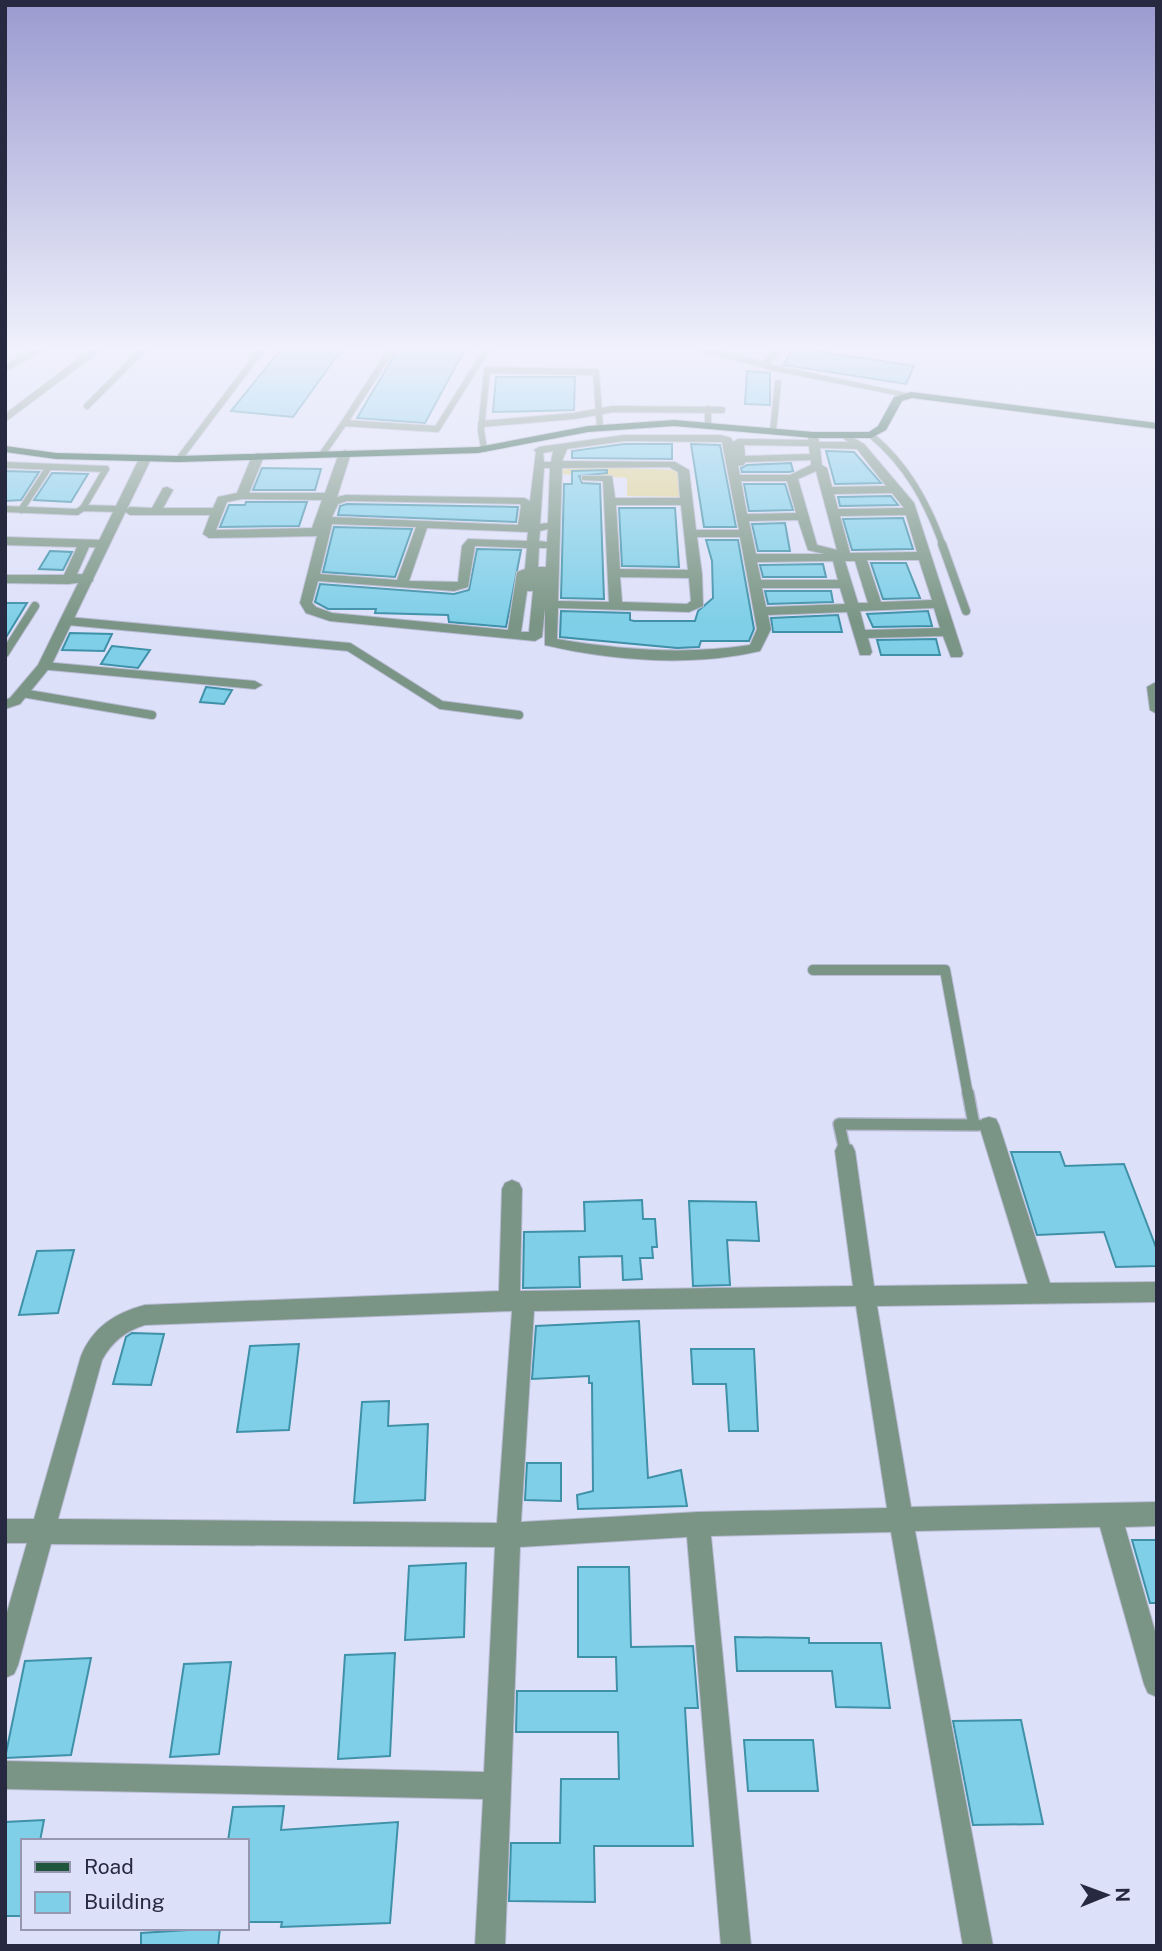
<svg xmlns="http://www.w3.org/2000/svg" width="1162" height="1951" viewBox="0 0 1162 1951" font-family="'Public Sans',sans-serif">
<rect width="100%" height="100%" fill="#dde0f9"/>
<path fill="#ded393" d="M 559,466 L 678,470 L 684,497 L 627,496 L 627,478 L 562,474 Z"/>
<path fill="#7fcfe8" stroke="#3f91a8" stroke-width="2" d="M 281,349 L 342,349 L 293,417 L 231,411 Z
M 398,349 L 465,349 L 425,423 L 357,418 Z
M 792,349 L 803,349 L 914,366 L 906,384 L 784,365 Z
M 747,371 L 770,373 L 770,405 L 745,404 Z
M 496,377 L 575,377 L 574,410 L 493,412 Z
M 624,444 L 672,444 L 672,459 L 572,458 L 572,451 Z
M 691,444 L 720,445 L 736,527 L 704,527 Z
M 826,451 L 854,452 L 881,483 L 835,484 Z
M 791,463 L 793,471 L 789,472 L 742,472 L 741,468 L 747,465 Z
M 262,468 L 321,469 L 315,490 L 253,490 Z
M 607,470 L 607,473 L 579,476 L 582,483 L 600,484 L 604,599 L 561,598 L 564,484 L 572,484 L 572,471 Z
M 5,471 L 39,472 L 21,500 L 5,501 Z
M 52,473 L 88,474 L 71,502 L 34,500 Z
M 744,484 L 785,484 L 793,510 L 749,511 Z
M 891,496 L 898,505 L 840,506 L 838,497 Z
M 246,502 L 307,502 L 299,526 L 220,527 L 229,505 L 245,505 Z
M 347,504 L 518,507 L 516,522 L 338,515 L 340,506 Z
M 619,508 L 675,508 L 679,567 L 622,566 Z
M 903,518 L 913,549 L 852,550 L 843,519 Z
M 785,523 L 790,551 L 758,551 L 752,524 Z
M 334,527 L 412,529 L 395,577 L 323,572 Z
M 706,540 L 738,540 L 754,629 L 749,641 L 701,641 L 699,647 L 677,648 L 560,637 L 561,611 L 630,613 L 630,620 L 634,621 L 695,621 L 698,611 L 713,598 L 712,561 Z
M 477,549 L 521,550 L 506,627 L 449,622 L 448,615 L 375,613 L 376,609 L 328,609 L 315,602 L 320,584 L 454,594 L 469,590 Z
M 50,551 L 72,552 L 63,570 L 39,569 Z
M 871,563 L 906,563 L 920,598 L 883,599 Z
M 823,564 L 826,577 L 763,577 L 760,565 Z
M 765,591 L 831,591 L 833,602 L 768,604 Z
M 5,603 L 27,603 L 5,639 Z
M 928,611 L 932,626 L 873,627 L 867,614 Z
M 838,615 L 842,632 L 773,632 L 771,618 Z
M 70,633 L 112,634 L 104,651 L 62,650 Z
M 936,639 L 940,655 L 881,655 L 877,640 Z
M 112,646 L 150,650 L 138,668 L 101,664 Z
M 206,687 L 232,690 L 224,704 L 200,702 Z
M 1011,1152 L 1060,1152 L 1065,1166 L 1124,1164 L 1157,1250 L 1157,1266 L 1116,1267 L 1104,1232 L 1037,1235 Z
M 642,1200 L 643,1219 L 655,1219 L 657,1247 L 652,1247 L 653,1258 L 640,1258 L 642,1279 L 623,1280 L 622,1256 L 579,1257 L 580,1287 L 523,1288 L 524,1232 L 585,1231 L 584,1202 Z
M 689,1201 L 756,1202 L 759,1241 L 727,1240 L 730,1285 L 693,1286 Z
M 74,1250 L 58,1313 L 19,1315 L 37,1251 Z
M 639,1321 L 648,1478 L 681,1470 L 687,1506 L 578,1509 L 577,1495 L 593,1491 L 592,1383 L 589,1383 L 589,1376 L 532,1379 L 536,1326 Z
M 132,1333 L 164,1334 L 151,1385 L 113,1384 L 126,1337 Z
M 299,1344 L 289,1430 L 237,1432 L 250,1346 Z
M 691,1349 L 754,1349 L 758,1431 L 729,1431 L 726,1384 L 693,1384 Z
M 389,1401 L 388,1426 L 428,1424 L 425,1500 L 354,1503 L 362,1402 Z
M 527,1463 L 561,1463 L 561,1501 L 525,1500 Z
M 1132,1540 L 1157,1540 L 1157,1603 L 1150,1603 Z
M 466,1563 L 464,1637 L 405,1640 L 409,1566 Z
M 578,1567 L 629,1567 L 631,1647 L 693,1646 L 698,1708 L 685,1708 L 693,1846 L 594,1846 L 595,1902 L 509,1901 L 511,1843 L 560,1843 L 561,1779 L 619,1779 L 618,1732 L 516,1732 L 517,1691 L 617,1691 L 616,1657 L 578,1657 Z
M 735,1637 L 809,1638 L 809,1643 L 881,1643 L 890,1708 L 836,1707 L 832,1671 L 737,1671 Z
M 395,1653 L 390,1756 L 338,1759 L 345,1655 Z
M 91,1658 L 71,1755 L 5,1758 L 25,1661 Z
M 231,1662 L 219,1754 L 170,1757 L 184,1664 Z
M 1021,1720 L 1043,1824 L 973,1825 L 953,1721 Z
M 744,1740 L 813,1740 L 818,1791 L 748,1791 Z
M 284,1806 L 281,1830 L 398,1822 L 390,1923 L 281,1927 L 282,1922 L 247,1922 L 247,1841 L 228,1841 L 233,1807 Z
M 44,1820 L 40,1841 L 23,1841 L 23,1916 L 5,1916 L 5,1822 Z
M 220,1928 L 218,1946 L 141,1946 L 141,1933 Z"/>
<g fill="none" stroke-linecap="round" stroke-linejoin="round">
<g stroke="#b9bbd4" stroke-width="8">
<path id="service-far3" d="M 392,349 L 344,423 L 437,429 L 487,349
M 700,349 L 766,365
M 87,406 L 144,349
M 708,409 L 708,424
M 481,424 L 574,416 L 613,409 L 722,410
M 773,431 L 778,383
M 871,435 C 907,465 927,502 943,546
M 484,449 L 481,430 L 487,370 L 596,372 L 600,428
M 323,453 L 344,423
M 179,459 L 262,349
M 5,465 L 106,469 L 83,508
M 5,509 L 77,512 L 83,508 L 120,509
M 21,510 L 49,467"/>
</g>
<g stroke="#b9bbd4" stroke-width="10">
<path id="service-far2" d="M 942,544 L 966,611
M 68,621 L 349,647 L 441,705 L 519,715
M 5,653 L 35,606
M 22,693 L 152,715"/>
</g>
<g stroke="#b9bbd4" stroke-width="12">
<path id="service-far1" d="M 813,970 L 945,970 L 968,1095"/>
</g>
<g stroke="#b9bbd4" stroke-width="14">
<path id="service" d="M 968,1093 L 974,1125
M 845,1151 L 839,1124 L 978,1125"/>
</g>
<g stroke="#b9bbd4" stroke-width="2">
<path id="minor" d="M 33,349 L 46,349 L 5,372 L 5,365 Z
M 91,349 L 103,349 L 5,422 L 5,414 Z
M 772,349 L 783,349 L 771,362 L 773,365 L 916,395 L 911,398 L 765,369 L 761,362 Z
M 813,432 L 818,435 L 819,442 L 848,442 L 839,435 L 844,432 L 864,444 L 914,503 L 963,654 L 961,657 L 951,657 L 943,636 L 868,638 L 872,652 L 870,655 L 860,655 L 847,612 L 768,615 L 771,629 L 760,651 C 692,667 613,661 545,645 L 545,608 L 542,637 L 535,641 L 330,621 L 306,613 L 300,603 L 317,536 L 209,538 L 203,534 L 210,515 L 130,515 L 124,511 L 130,507 L 152,508 L 163,488 L 167,487 L 173,490 L 163,508 L 213,508 L 218,497 L 237,493 L 252,456 L 258,453 L 264,456 L 249,493 L 325,493 L 339,453 L 345,450 L 351,453 L 337,497 L 346,495 L 524,498 L 530,501 L 536,452 L 534,450 L 539,447 L 624,435 L 720,435 L 731,438 L 733,442 L 738,439 L 808,440 L 808,435 ZM 624,441 L 722,442 L 739,530 L 696,530 L 689,470 L 675,462 L 562,461 L 567,449 ZM 744,445 L 809,446 L 810,454 L 745,456 ZM 820,448 L 857,449 L 886,486 L 832,487 L 827,468 L 822,465 ZM 553,451 L 551,462 L 544,462 L 543,453 ZM 811,460 L 811,465 L 790,475 L 740,475 L 738,466 L 744,465 L 745,462 ZM 669,467 L 678,472 L 680,498 L 615,498 L 612,476 L 582,476 L 582,480 L 603,481 L 609,602 L 558,601 L 562,468 ZM 544,468 L 550,468 L 548,523 L 540,524 ZM 816,471 L 837,550 L 817,545 L 798,479 ZM 741,481 L 787,481 L 796,513 L 747,514 ZM 892,493 L 904,508 L 838,509 L 834,494 ZM 242,499 L 322,500 L 312,528 L 216,530 L 227,502 ZM 347,501 L 520,504 L 521,506 L 518,525 L 332,517 L 338,504 ZM 616,505 L 681,505 L 688,570 L 620,569 ZM 906,515 L 917,552 L 850,553 L 840,516 ZM 749,521 L 798,520 L 808,550 L 824,554 L 756,554 ZM 332,524 L 416,527 L 397,580 L 320,574 ZM 427,528 L 528,532 L 527,541 L 468,539 L 462,546 L 458,582 L 409,581 ZM 548,529 L 547,542 L 539,541 L 540,531 ZM 697,537 L 740,537 L 757,629 L 750,645 C 685,655 621,650 557,639 L 558,608 L 689,612 L 703,606 L 702,574 ZM 475,546 L 527,548 L 525,569 L 517,572 L 508,630 L 332,613 L 316,607 L 312,603 L 318,581 L 454,591 L 468,587 ZM 539,548 L 547,548 L 546,567 L 538,567 ZM 867,560 L 919,560 L 932,600 L 881,602 ZM 833,561 L 838,580 L 761,580 L 757,562 ZM 845,561 L 855,561 L 868,603 L 858,603 ZM 620,577 L 689,578 L 691,601 L 687,604 L 622,602 ZM 762,588 L 840,588 L 845,604 L 766,607 ZM 527,591 L 533,591 L 529,632 L 521,632 ZM 934,608 L 940,628 L 865,630 L 860,611 Z
M 5,537 L 103,540 L 109,544 L 103,548 L 89,547 L 77,574 L 93,575 L 93,581 L 68,584 L 5,583 L 5,575 L 64,575 L 77,547 L 5,545 Z
M 44,662 L 255,681 L 262,685 L 255,689 L 39,669 L 39,663 Z
M 1154,683 L 1157,683 L 1157,714 L 1150,710 L 1147,687 Z
M 989,1117 L 996,1119 L 999,1125 L 1050,1283 L 1157,1282 L 1157,1302 L 877,1306 L 911,1507 L 1157,1502 L 1157,1526 L 1125,1527 L 1157,1638 L 1157,1697 L 1148,1693 L 1144,1684 L 1100,1527 L 915,1531 L 993,1946 L 963,1946 L 891,1532 L 711,1536 L 751,1946 L 721,1946 L 687,1537 L 520,1547 L 505,1946 L 475,1946 L 483,1799 L 5,1789 L 5,1761 L 484,1772 L 495,1547 L 51,1544 L 18,1665 L 14,1674 L 5,1678 L 5,1619 L 27,1543 L 5,1543 L 5,1519 L 34,1519 L 81,1356 C 93,1327 115,1313 145,1305 L 499,1291 L 502,1189 L 505,1183 L 512,1180 L 519,1183 L 522,1189 L 520,1291 L 853,1286 L 835,1151 L 838,1145 L 845,1143 L 852,1145 L 855,1151 L 874,1286 L 1028,1284 L 979,1125 L 982,1119 ZM 856,1306 L 887,1508 L 698,1512 L 521,1522 L 534,1311 ZM 512,1311 L 497,1523 L 58,1519 L 102,1360 C 112,1342 125,1331 145,1325 Z"/>
</g>
<g stroke="#b9bbd4" stroke-width="2">
<path id="tertiary" d="M 145,456 L 151,459 L 51,666 L 20,704 L 5,709 L 5,700 L 10,698 L 38,665 L 139,459 Z"/>
</g>
<g stroke="#b9bbd4" stroke-width="2">
<path id="primary" d="M 911,392 L 1157,423 L 1157,429 L 912,398 L 902,401 L 886,430 L 871,438 L 813,438 L 674,426 L 588,432 L 478,453 L 179,462 L 56,459 L 5,452 L 5,446 L 56,453 L 179,456 L 478,447 L 588,426 L 674,420 L 813,432 L 869,432 L 878,426 L 894,397 Z"/>
</g>
<use href="#service-far3" stroke="#7a9585" stroke-width="6"/>
<use href="#service-far2" stroke="#7a9585" stroke-width="8"/>
<use href="#service-far1" stroke="#7a9585" stroke-width="10"/>
<use href="#service" stroke="#7a9585" stroke-width="11"/>
<use href="#minor" fill="#7a9585" fill-rule="evenodd"/>
<use href="#tertiary" fill="#7a9585" fill-rule="evenodd"/>
<use href="#primary" fill="#1e553b" fill-rule="evenodd"/>
</g>
<linearGradient id="sky" x2="0" y2="1"><stop stop-color="#9a9ad0"/><stop offset="0.56" stop-color="#f0f1fc"/><stop offset="1" stop-color="#f0f1fc" stop-opacity="0"/></linearGradient>
<rect width="1162" height="622" fill="url(#sky)"/>
<rect width="1162" height="1951" fill="none" stroke="#272940" stroke-width="14"/>
<rect x="21" y="1839" width="228" height="91" fill="#dde0f9" stroke="#9497af" stroke-width="2"/>
<rect x="35" y="1862" width="35" height="10" fill="#1e553b" stroke="#9497af" stroke-width="2"/>
<text x="84" y="1874" font-size="21" fill="#272940">Road</text>
<rect x="35" y="1892" width="35" height="21" fill="#7fcfe8" stroke="#9497af" stroke-width="2"/>
<text x="84" y="1909" font-size="21" fill="#272940">Building</text>
<g transform="translate(1106 1895) rotate(89)" stroke="#dde0f9" stroke-width="5" paint-order="stroke">
<path d="M0-5L12 26L0 18L-12 26Z" fill="#272940"/>
<text y="-10" font-size="19" font-weight="bold" text-anchor="middle" fill="#272940">N</text>
</g>
</svg>
